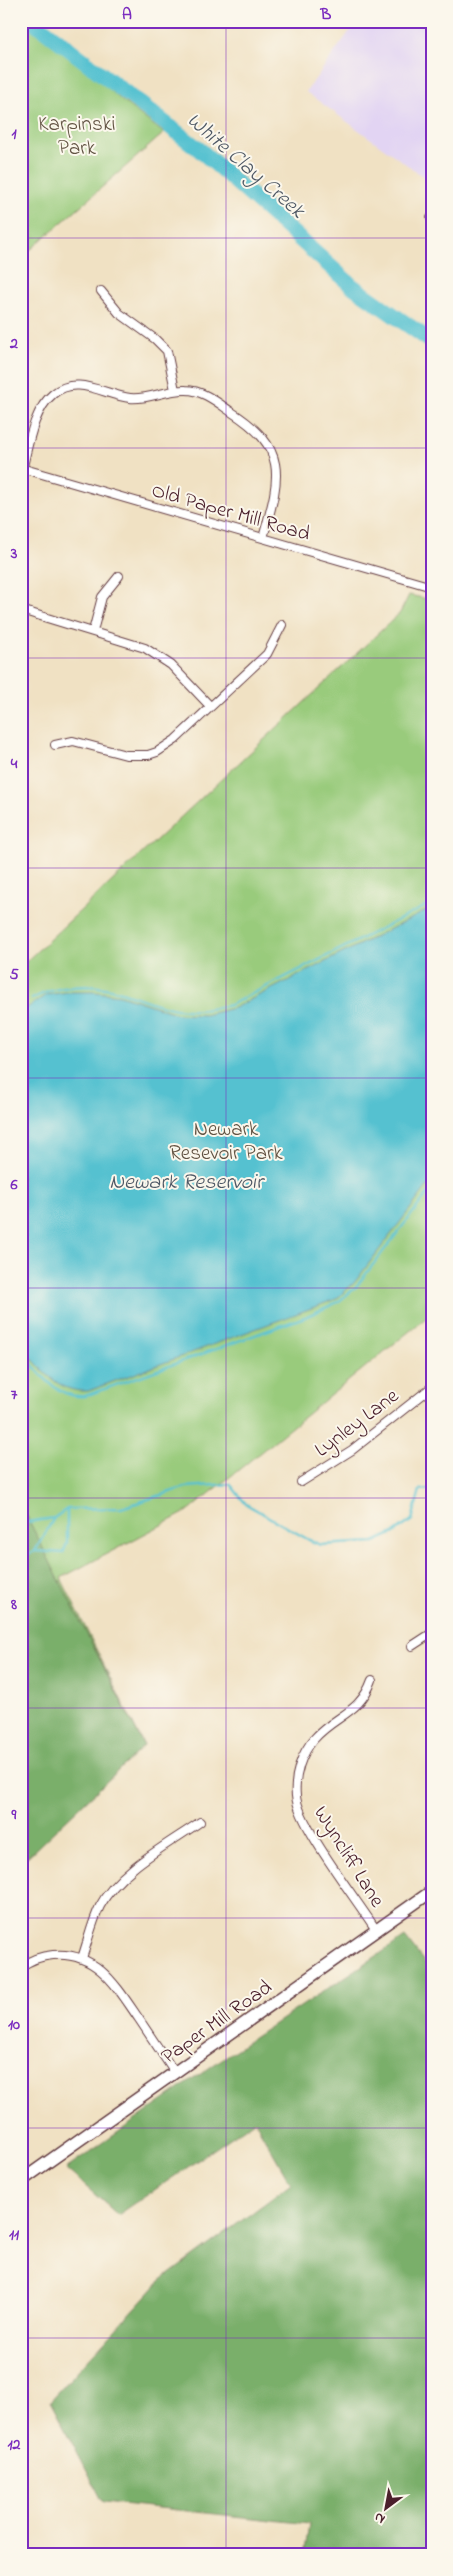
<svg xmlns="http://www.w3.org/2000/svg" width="453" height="2576" viewBox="0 0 453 2576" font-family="'Indie Flower',sans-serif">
<rect width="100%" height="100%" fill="#fbf7ec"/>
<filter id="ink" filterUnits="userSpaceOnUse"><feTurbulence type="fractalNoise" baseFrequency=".02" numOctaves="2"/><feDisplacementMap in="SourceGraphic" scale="10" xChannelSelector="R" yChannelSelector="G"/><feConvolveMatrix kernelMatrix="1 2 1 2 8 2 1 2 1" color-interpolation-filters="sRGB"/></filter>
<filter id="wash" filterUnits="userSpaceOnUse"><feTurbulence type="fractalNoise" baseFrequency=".0096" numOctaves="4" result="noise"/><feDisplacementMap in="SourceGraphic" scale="20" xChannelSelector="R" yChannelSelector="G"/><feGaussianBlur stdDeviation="1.12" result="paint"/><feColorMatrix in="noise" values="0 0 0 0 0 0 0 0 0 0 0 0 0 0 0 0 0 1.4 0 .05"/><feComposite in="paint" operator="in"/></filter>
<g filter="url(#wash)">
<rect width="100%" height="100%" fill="#f0e1c3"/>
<path fill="#e2d4f3" d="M 357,21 L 432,21 L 432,175 L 428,180 L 306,92 Z"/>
<path fill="#99cb7b" stroke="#727553" d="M 21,21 L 26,21 L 81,62 L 120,99 L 164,133 L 21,258 Z
M 409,595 L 432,600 L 432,1313 L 188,1511 L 61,1578 L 144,1746 L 21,1835 L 21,966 L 400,613 Z"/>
<path fill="#7aaf6b" stroke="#62674b" d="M 21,1505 L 144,1746 L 22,1862 L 21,1861 Z
M 405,1937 L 432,1972 L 432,2555 L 304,2555 L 309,2524 L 103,2502 L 50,2401 L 160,2281 L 291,2184 L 255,2121 L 118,2215 L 66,2169 L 219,2061 Z"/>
<path fill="#55c1d0" stroke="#50707e" d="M 432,908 L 432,1180 L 354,1283 L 336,1299 L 88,1391 C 56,1393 41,1367 21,1346 L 21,1012 L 46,995 L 68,992 L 95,992 L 120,995 L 178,1014 L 205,1015 L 234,1008 Z"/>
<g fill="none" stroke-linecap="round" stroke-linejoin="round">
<path stroke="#55c1d0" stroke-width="2.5" d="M 32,999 C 56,985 91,983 118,991 C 137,996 157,1006 177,1009 C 195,1012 212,1009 230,1005 L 432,903
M 21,1352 C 39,1371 56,1399 85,1396 L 305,1317 L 338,1302 L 355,1288 L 432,1188
M 21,1523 L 54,1518
M 35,1551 L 63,1553 L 67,1543 L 67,1509
M 21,1558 L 35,1551 L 54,1518 L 67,1509 L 121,1508 L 186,1487 L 230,1484 L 246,1504 L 309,1540 L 321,1545 L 374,1542 L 394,1533 L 412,1520 L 420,1490 L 432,1489"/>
<path stroke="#55c1d0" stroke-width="16" d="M 33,21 L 200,150 L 351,285 L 432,342"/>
</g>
</g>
<g filter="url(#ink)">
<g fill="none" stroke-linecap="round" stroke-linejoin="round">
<g stroke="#633c42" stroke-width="10">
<path id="minor" d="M 431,218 L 432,218
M 101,291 L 119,313 L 155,339 L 167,351 L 175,390
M 21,468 L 432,587
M 21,474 C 28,449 32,411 53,394 C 77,374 104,395 130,398 C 149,400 167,389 186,390 C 202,390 217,402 230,411 C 290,449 280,477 263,538
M 21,610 L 145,648 L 171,665 L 210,706
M 93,631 L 102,597 L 119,576
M 55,745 L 73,741 L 126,755 L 148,755 L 157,752 L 175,740 L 267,654 L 282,625
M 301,1482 L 352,1450 L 432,1387
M 412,1646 L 432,1633
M 372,1680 C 360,1714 335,1715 314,1739 C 301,1754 294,1776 296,1796 C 298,1825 358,1901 376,1930
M 82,1958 C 88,1941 92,1922 100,1906 C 118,1871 167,1845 200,1822
M 21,1967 C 30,1960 41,1956 53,1955 C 97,1951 117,1987 139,2019 C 151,2037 163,2055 175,2073"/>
</g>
<g stroke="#633c42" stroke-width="14">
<path id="primary" d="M 21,2181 L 432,1891"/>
</g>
<use href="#minor" stroke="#fff" stroke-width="8"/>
<use href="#primary" stroke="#fff" stroke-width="11"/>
</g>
</g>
<path fill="none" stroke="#7b2cbf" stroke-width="1" stroke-opacity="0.55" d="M 226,21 L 226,2555M 21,238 L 432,238M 21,448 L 432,448M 21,658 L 432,658M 21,868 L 432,868M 21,1078 L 432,1078M 21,1288 L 432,1288M 21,1498 L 432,1498M 21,1708 L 432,1708M 21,1918 L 432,1918M 21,2128 L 432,2128M 21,2338 L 432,2338"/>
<g text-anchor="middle" stroke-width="4" stroke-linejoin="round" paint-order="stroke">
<g font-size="21" fill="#625343" stroke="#fbf7ec">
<text x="77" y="130">Karpinski<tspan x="77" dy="24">Park</tspan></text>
<text x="226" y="1135">Newark<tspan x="226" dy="24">Resevoir Park</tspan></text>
</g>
<g font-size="21" fill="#4a1f2b" stroke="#fbf7ec">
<text transform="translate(231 511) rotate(16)" y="7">Old Paper Mill Road</text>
<text transform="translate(356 1422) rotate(-37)" y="7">Lynley Lane</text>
<text transform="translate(350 1856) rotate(58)" y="7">Wyncliff Lane</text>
<text transform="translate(216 2021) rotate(-35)" y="7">Paper Mill Road</text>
</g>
<g font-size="22" font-style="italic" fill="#4e5865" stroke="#fbf7ec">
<text transform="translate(247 164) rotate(41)" y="8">White Clay Creek</text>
<text x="186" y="1188">Newark Reservoir</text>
</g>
</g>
<rect width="453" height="2576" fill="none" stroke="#fbf7ec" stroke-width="55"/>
<g transform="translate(386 2508) rotate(212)" stroke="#fbf7ec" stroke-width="4" paint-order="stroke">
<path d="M0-4L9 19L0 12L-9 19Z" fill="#4a1f2b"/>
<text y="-8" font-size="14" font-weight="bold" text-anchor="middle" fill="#4a1f2b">N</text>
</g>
<rect x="28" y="28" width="398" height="2520" fill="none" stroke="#7b2cbf" stroke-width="2"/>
<g font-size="16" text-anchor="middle" font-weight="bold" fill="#7b2cbf">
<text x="127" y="19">A</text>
<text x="326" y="19">B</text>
<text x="14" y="138">1</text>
<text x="14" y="348">2</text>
<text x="14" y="558">3</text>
<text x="14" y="768">4</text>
<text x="14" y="979">5</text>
<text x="14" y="1189">6</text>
<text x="14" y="1399">7</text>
<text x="14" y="1609">8</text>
<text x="14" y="1819">9</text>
<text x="14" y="2029">10</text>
<text x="14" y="2239">11</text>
<text x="14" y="2449">12</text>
</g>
</svg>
